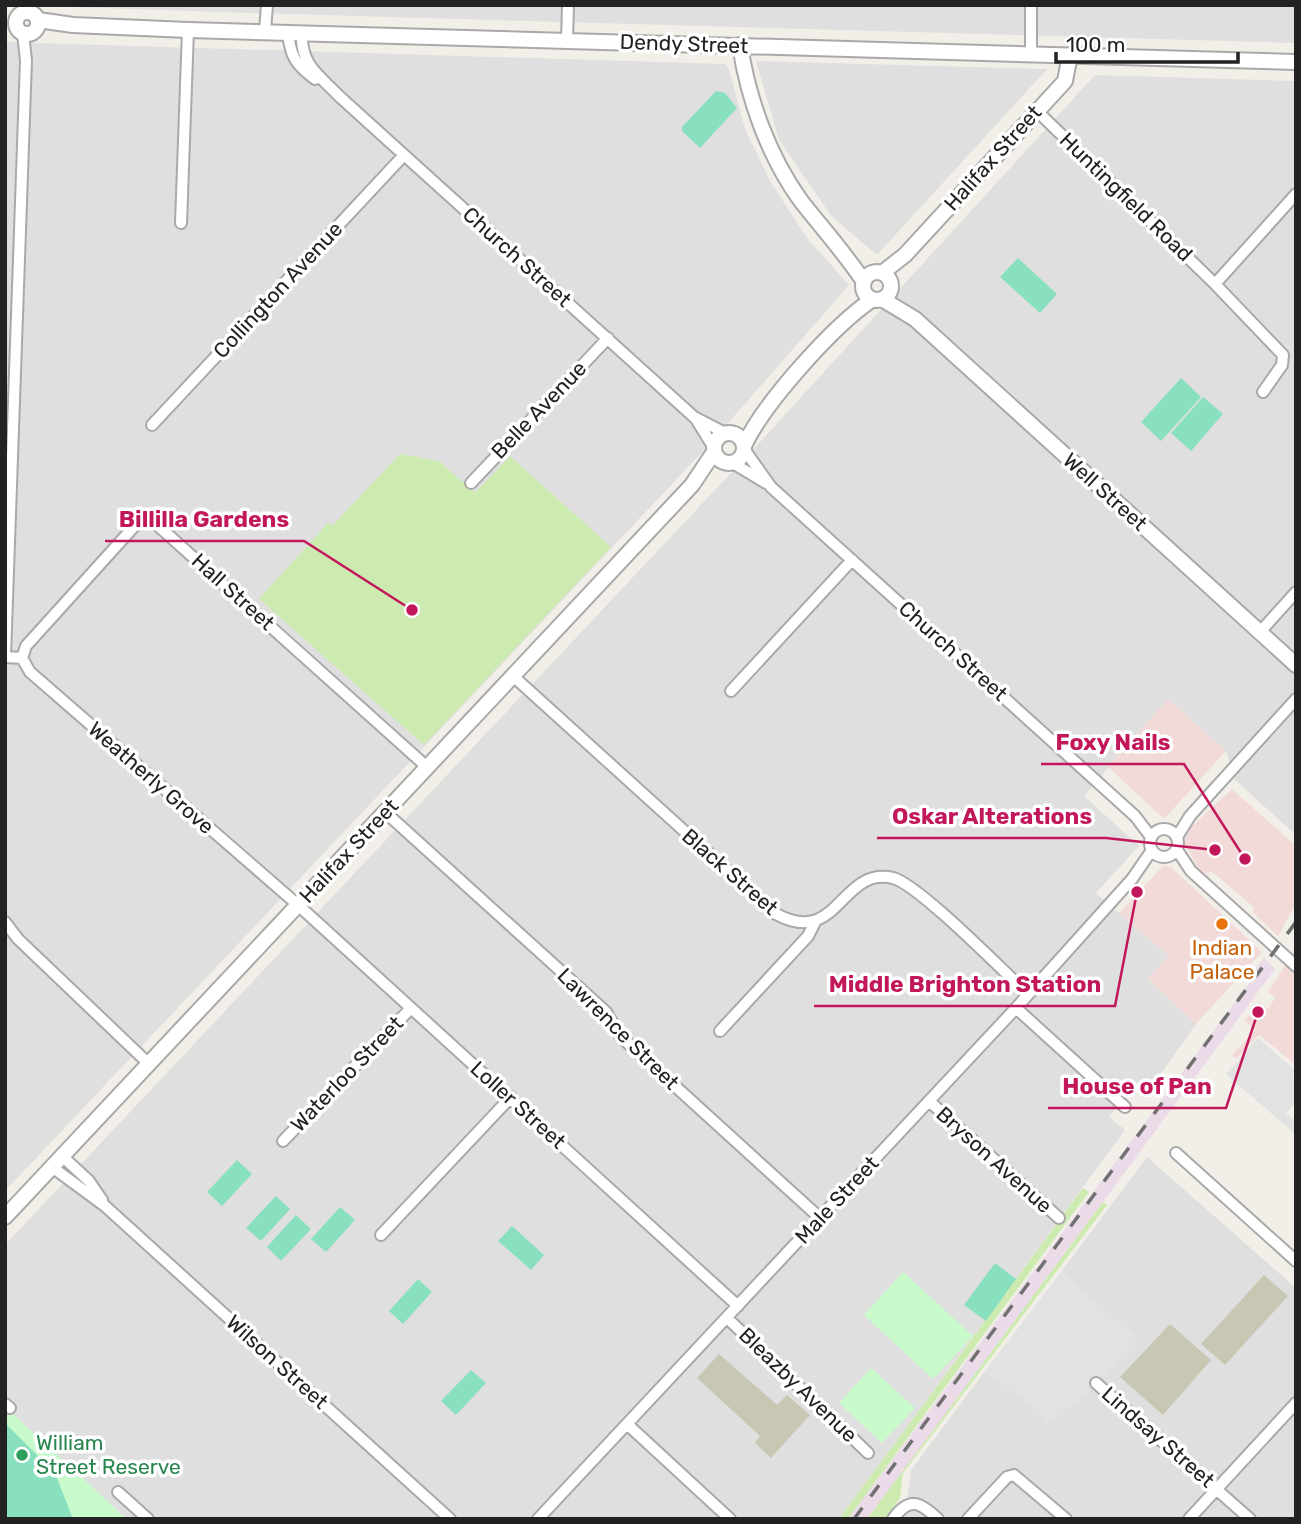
<svg xmlns="http://www.w3.org/2000/svg" width="1301" height="1524" viewBox="0 0 1301 1524" font-family="Rubik,sans-serif">
<rect width="100%" height="100%" fill="#f2efe9"/>
<path fill="#e0dfdf" d="M 14,5 L 1296,5 L 1296,43 L 251,13 Z
M 5,42 L 725,64 L 729,69 L 745,129 L 770,181 L 807,238 L 849,285 L 706,448 L 5,1191 Z
M 756,61 L 1047,69 L 877,255 L 832,217 L 779,140 Z
M 1095,75 L 1296,81 L 1296,835 L 1235,780 L 1226,751 L 1168,700 L 1084,796 L 1139,846 L 1096,893 L 1169,956 L 1148,979 L 1196,1024 L 1143,1099 L 1132,1089 L 1109,1117 L 1125,1130 L 839,1519 L 127,1519 L 5,1409 L 5,1245 L 761,441 Z
M 1147,1157 L 1296,1288 L 1296,1519 L 904,1519 L 911,1470 L 985,1371 L 1033,1406 L 1137,1339 L 1061,1272 Z"/>
<path fill="#f2dad9" d="M 1168,699 L 1226,751 L 1164,819 L 1108,767 Z
M 1232,789 L 1296,846 L 1296,904 L 1278,936 L 1253,913 L 1254,907 L 1211,871 L 1206,874 L 1198,868 L 1184,842 L 1191,827 Z
M 1163,866 L 1171,867 L 1262,952 L 1196,1024 L 1148,979 L 1169,956 L 1119,913 Z
M 1296,948 L 1296,1065 L 1259,1035 L 1236,1059 L 1232,1055 L 1255,1030 L 1245,1021 L 1259,1002 L 1268,1009 L 1275,998 L 1268,992 Z"/>
<path fill="#ebdbe8" d="M 1264,958 L 1275,969 L 962,1393 L 867,1519 L 848,1519 L 1253,978 L 1250,974 Z"/>
<path fill="#c7c7b4" d="M 1264,1275 L 1288,1296 L 1225,1365 L 1201,1344 Z
M 1170,1324 L 1211,1360 L 1163,1415 L 1120,1377 Z
M 719,1354 L 777,1405 L 787,1395 L 810,1415 L 771,1458 L 755,1443 L 760,1436 L 697,1378 Z"/>
<path fill="#cdebb0" d="M 400,454 L 439,461 L 475,493 L 510,456 L 611,547 L 424,745 L 259,599 L 328,523 L 332,526 Z
M 1083,1188 L 1089,1192 L 848,1519 L 839,1519 Z
M 1103,1202 L 1107,1205 L 903,1473 L 900,1498 L 886,1519 L 867,1519 Z"/>
<path fill="#c8facc" d="M 903,1272 L 973,1336 L 933,1379 L 864,1315 Z
M 871,1368 L 915,1408 L 882,1443 L 839,1403 Z
M 5,1407 L 127,1519 L 5,1519 Z"/>
<path fill="#88e0be" d="M 716,91 L 725,93 L 737,108 L 700,148 L 682,131 L 682,127 Z
M 1018,258 L 1057,294 L 1040,313 L 1000,277 Z
M 1181,378 L 1201,397 L 1161,441 L 1141,422 Z
M 1203,397 L 1223,414 L 1191,451 L 1171,433 Z
M 237,1160 L 252,1174 L 222,1206 L 207,1192 Z
M 276,1196 L 290,1209 L 261,1241 L 246,1228 Z
M 340,1207 L 355,1220 L 326,1252 L 311,1239 Z
M 296,1215 L 311,1229 L 281,1261 L 267,1247 Z
M 512,1226 L 544,1255 L 531,1270 L 498,1241 Z
M 995,1263 L 1016,1279 L 986,1321 L 964,1305 Z
M 418,1279 L 432,1292 L 403,1324 L 389,1311 Z
M 471,1370 L 486,1383 L 456,1415 L 441,1401 Z
M 5,1423 L 55,1473 L 73,1519 L 5,1519 Z"/>
<path fill="#e2e2e2" d="M 1258,1038 L 1296,1071 L 1292,1078 L 1296,1082 L 1296,1102 L 1286,1113 L 1296,1122 L 1296,1135 L 1226,1074 Z
M 1061,1272 L 1137,1339 L 1091,1390 L 1049,1424 L 1033,1406 L 985,1371 Z"/>
<g fill="none" stroke-linecap="round" stroke-linejoin="round">
<g stroke="#a9a9a9" stroke-width="14">
<path id="minor" d="M 23,13 L 24,5
M 265,31 L 267,5
M 288,32 C 290,56 296,65 315,79
M 302,32 C 300,65 319,75 340,97 L 694,417 L 725,433
M 567,41 L 568,5
M 1031,54 L 1031,5
M 1036,110 L 1215,284 L 1296,194
M 181,223 L 188,30
M 1215,284 L 1283,355 L 1282,365 L 1263,392
M 696,419 L 714,448
M 152,425 L 404,155
M 744,449 L 771,487 L 1135,816 L 1151,837
M 731,462 L 766,483
M 471,483 L 608,338
M 1260,632 L 1296,592
M 5,656 L 26,60 L 23,34
M 5,657 L 22,658 L 30,672 L 298,905 L 738,1306
M 22,658 L 26,646 L 139,521 L 146,518 L 155,523 L 427,767
M 513,676 L 776,914 C 839,948 840,866 893,878 C 918,884 1004,972 1028,994
M 731,691 L 852,560
M 385,812 L 606,1012 L 620,1036 L 820,1218
M1150 843a14 14 0 1 1 28 0a14 14 0 1 1-28 0Z
M 1177,837 L 1190,816 L 1296,699
M 1177,850 L 1191,871 L 1296,966
M 5,922 L 18,939 L 149,1064
M 1016,1008 L 1125,1107
M 720,1031 L 808,936 L 815,922
M 929,1101 L 1059,1218
M 283,1141 L 411,1008
M 1176,1153 L 1296,1261
M 62,1156 L 89,1181 L 102,1200
M 52,1167 L 105,1206 L 450,1519
M 381,1235 L 511,1097
M 727,1318 L 868,1453
M 1096,1383 L 1250,1519
M 5,1404 L 10,1408
M 627,1424 L 730,1519
M 118,1492 L 148,1519
M 538,1519 L 1016,1008 L 1132,879 L 1152,850
M 893,1519 C 909,1496 920,1502 938,1519
M 968,1519 L 1007,1477 L 1014,1475 L 1066,1519
M 1189,1519 L 1296,1403"/>
</g>
<g stroke="#a9a9a9" stroke-width="18">
<path id="tertiary" d="M16 23a11 11 0 1 1 22 0a11 11 0 1 1-22 0Z
M 38,20 L 73,25 L 188,30 L 1296,62
M 740,45 C 748,99 769,157 801,201 C 822,228 845,253 864,282
M863 286a14 14 0 1 1 28 0a14 14 0 1 1-28 0Z
M 882,273 L 905,255 L 1065,81 L 1070,55
M 882,299 L 915,319 L 1296,665
M714 448a15 15 0 1 1 30 0a15 15 0 1 1-30 0Z
M 744,446 C 763,404 834,325 873,299
M 5,1217 L 692,485 L 714,452"/>
</g>
<use href="#minor" stroke="#fff" stroke-width="10"/>
<use href="#tertiary" stroke="#fff" stroke-width="14"/>
<path stroke="#707070" stroke-width="3.5" stroke-dasharray="14 14" stroke-linecap="butt" d="M 854,1519 L 1296,922"/>
</g>
<circle fill="#e8710a" stroke="#fff" stroke-width="2.5" cx="1222" cy="924" r="7"/>
<circle fill="#2e9e5b" stroke="#fff" stroke-width="2.5" cx="22" cy="1455" r="7"/>
<g text-anchor="middle" stroke-width="7" stroke-linejoin="round" paint-order="stroke">
<g font-size="21" fill="#222" stroke="#fff">
<text transform="translate(684 44) rotate(2)" y="7">Dendy Street</text>
<text transform="translate(993 158) rotate(-48)" y="7">Halifax Street</text>
<text transform="translate(1126 197) rotate(44)" y="7">Huntingfield Road</text>
<text transform="translate(517 257) rotate(42)" y="7">Church Street</text>
<text transform="translate(278 290) rotate(-47)" y="7">Collington Avenue</text>
<text transform="translate(539 410) rotate(-46)" y="7">Belle Avenue</text>
<text transform="translate(1105 492) rotate(42)" y="7">Well Street</text>
<text transform="translate(233 592) rotate(42)" y="7">Hall Street</text>
<text transform="translate(953 651) rotate(42)" y="7">Church Street</text>
<text transform="translate(151 778) rotate(41)" y="7">Weatherly Grove</text>
<text transform="translate(349 851) rotate(-47)" y="7">Halifax Street</text>
<text transform="translate(730 872) rotate(41)" y="7">Black Street</text>
<text transform="translate(618 1029) rotate(45)" y="7">Lawrence Street</text>
<text transform="translate(347 1074) rotate(-46)" y="7">Waterloo Street</text>
<text transform="translate(518 1105) rotate(42)" y="7">Loller Street</text>
<text transform="translate(994 1160) rotate(42)" y="7">Bryson Avenue</text>
<text transform="translate(837 1200) rotate(-47)" y="7">Male Street</text>
<text transform="translate(277 1362) rotate(42)" y="7">Wilson Street</text>
<text transform="translate(798 1385) rotate(44)" y="7">Bleazby Avenue</text>
<text transform="translate(1158 1437) rotate(41)" y="7">Lindsay Street</text>
</g>
<g font-size="21" fill="#c56008" stroke="#fff">
<text x="1222" y="955">Indian<tspan x="1222" dy="24">Palace</tspan></text>
</g>
<g font-size="21" fill="#27864d" stroke="#fff" text-anchor="start">
<text x="36" y="1450">William<tspan x="36" dy="24">Street Reserve</tspan></text>
</g>
</g>
<path fill="none" stroke="#c2185b" stroke-width="2.5" d="M412 610L304 541H105M1245 859L1184 764H1041M1215 850L1106 838H877M1137 892L1115 1006H814M1258 1012L1226 1108H1048"/>
<g fill="#c2185b" stroke="#fff" stroke-width="2.5">
<circle cx="412" cy="610" r="7"/>
<circle cx="1245" cy="859" r="7"/>
<circle cx="1215" cy="850" r="7"/>
<circle cx="1137" cy="892" r="7"/>
<circle cx="1258" cy="1012" r="7"/>
</g>
<g font-size="23" text-anchor="middle" font-weight="bold" fill="#c2185b" stroke="#fff" stroke-width="7" stroke-linejoin="round" paint-order="stroke">
<text x="204" y="527">Billilla Gardens</text>
<text x="1113" y="750">Foxy Nails</text>
<text x="992" y="824">Oskar Alterations</text>
<text x="965" y="992">Middle Brighton Station</text>
<text x="1137" y="1094">House of Pan</text>
</g>
<rect width="1301" height="1524" fill="none" stroke="#222222" stroke-width="14"/>
<path d="M1056 52v10h182v-10" fill="none" stroke="#222222" stroke-width="3.5"/>
<text x="1066" y="52" font-size="21" fill="#222222" stroke="#ffffff" stroke-width="5" paint-order="stroke">100 m</text>
</svg>
